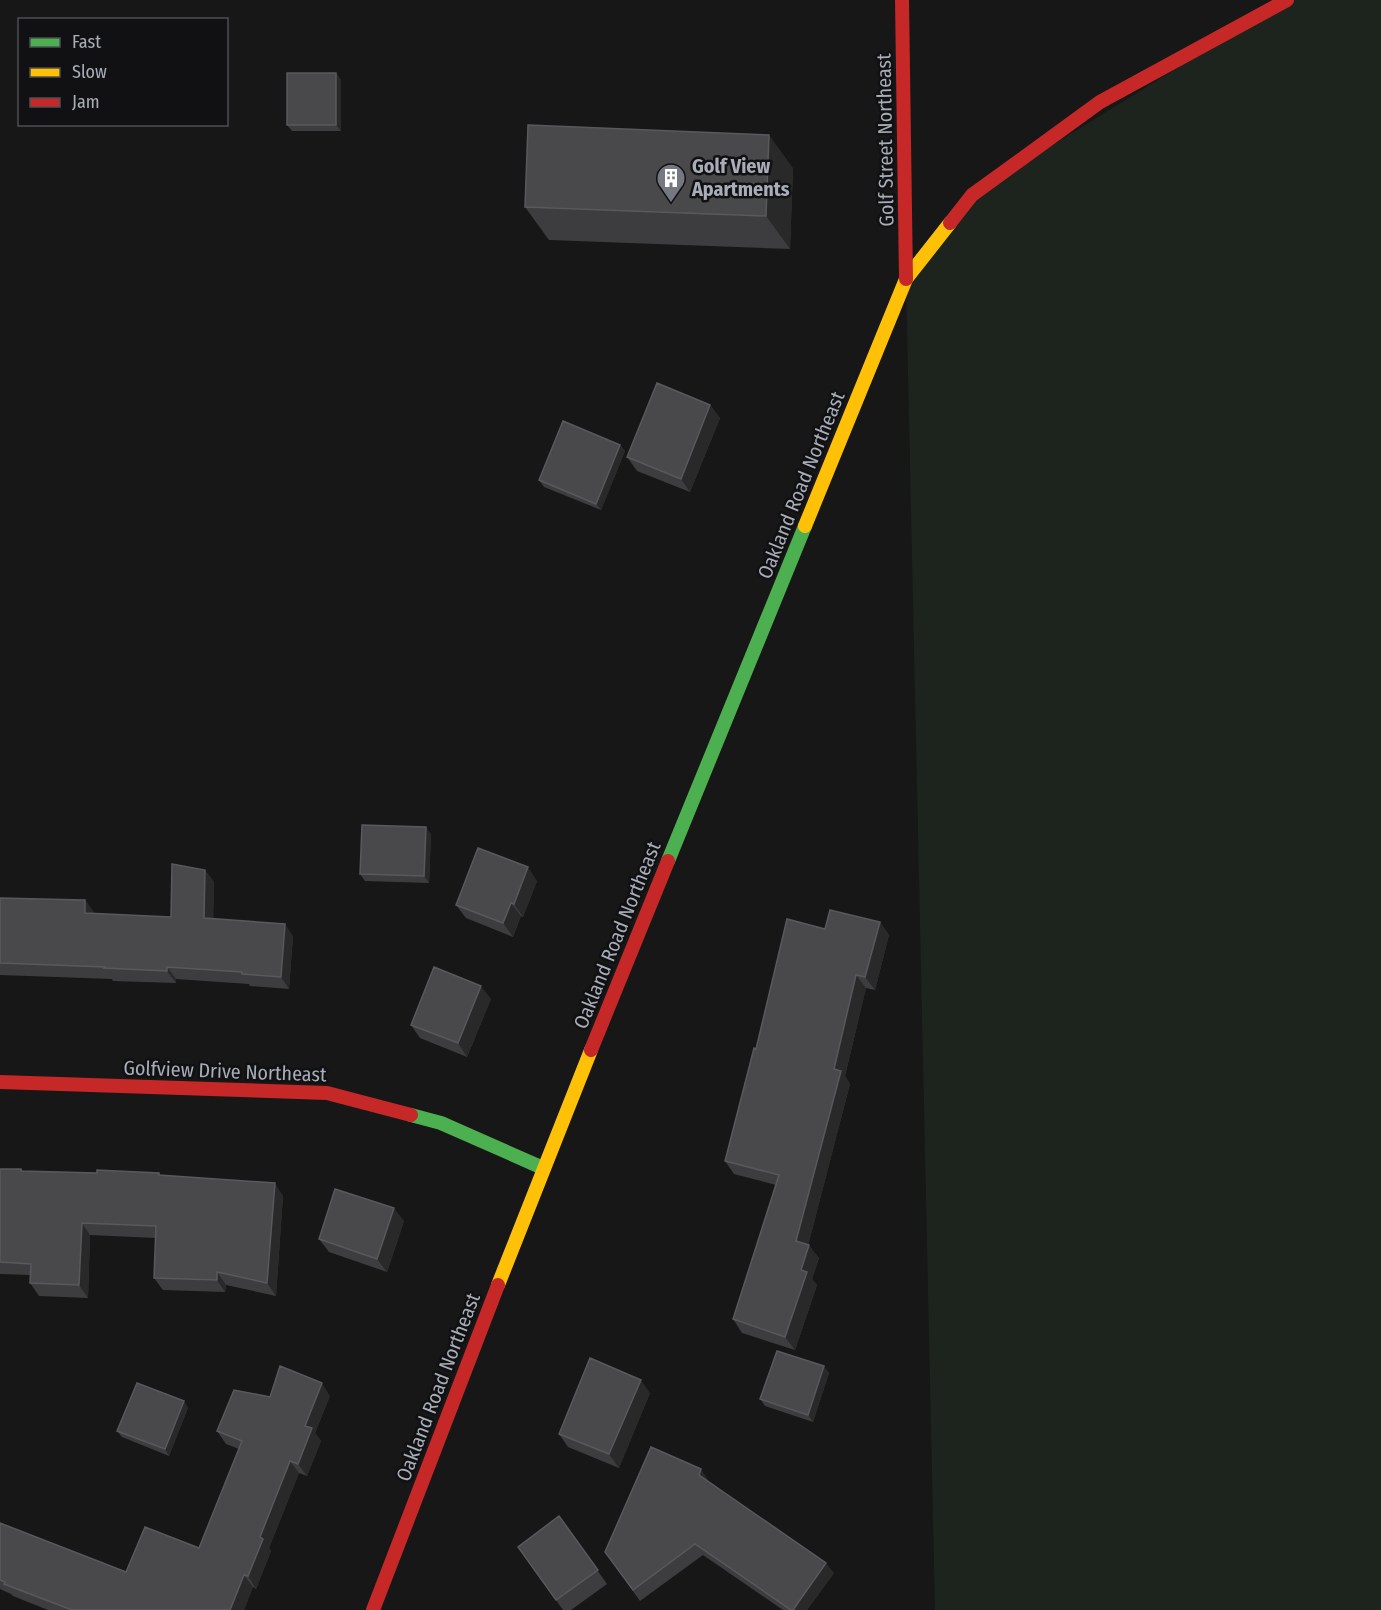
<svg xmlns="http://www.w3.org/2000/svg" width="1381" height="1610" viewBox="0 0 1381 1610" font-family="'Fira Sans Condensed',sans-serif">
<rect width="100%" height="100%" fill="#171717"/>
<path fill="#1d241e" d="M 1287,0 L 1381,0 L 1381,1610 L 935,1610 L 906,279 L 972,195 Z"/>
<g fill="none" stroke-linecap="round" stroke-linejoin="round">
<path stroke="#4caf50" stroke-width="14" d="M 668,861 L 805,526
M 411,1115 L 441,1123 L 543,1168"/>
<path stroke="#ffc107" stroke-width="14" d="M 805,526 L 906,279 L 950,223
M 498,1285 L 591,1050"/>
<path stroke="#c62828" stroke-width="14" d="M 902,0 L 906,279
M 950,223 L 972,195 L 1100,102 L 1287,0
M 591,1050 L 668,861
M 0,1082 L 327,1093 L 411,1115
M 373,1610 L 498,1285"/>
</g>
<path fill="#3d3d3f" d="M 336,73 L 341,80 L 341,131 L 292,131 L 287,125 Z
M 793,168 L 790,249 L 549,240 L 525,207 Z
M 710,405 L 720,418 L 690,492 L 637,471 L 627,457 Z
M 620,445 L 625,451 L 601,510 L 544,487 L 539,480 Z
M 431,834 L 429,883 L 365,881 L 360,874 Z
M 205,870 L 214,882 L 213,919 L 293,936 L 289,989 L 250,986 L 249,984 L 176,979 L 176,983 L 113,981 L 112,979 L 0,975 L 0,898 L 85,900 L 94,914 L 171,917 Z
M 537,881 L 523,917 L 521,916 L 513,937 L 466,918 L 456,905 Z
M 880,922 L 889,935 L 875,990 L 866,988 L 845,1076 L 850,1084 L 808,1245 L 819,1258 L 812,1279 L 817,1285 L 795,1350 L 742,1333 L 733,1319 L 776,1185 L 734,1174 L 725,1161 L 756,1049 Z
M 491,999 L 467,1057 L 420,1038 L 411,1025 Z
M 0,1169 L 21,1169 L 23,1171 L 161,1176 L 283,1196 L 276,1296 L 226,1285 L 225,1292 L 163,1290 L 154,1278 L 156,1238 L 90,1235 L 88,1298 L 39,1296 L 30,1283 L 30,1275 L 0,1274 Z
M 404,1221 L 387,1272 L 329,1252 L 319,1239 Z
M 824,1366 L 829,1373 L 813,1422 L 765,1406 L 760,1399 Z
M 650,1393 L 619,1468 L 568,1447 L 559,1434 Z
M 330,1396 L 315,1433 L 321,1441 L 307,1476 L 299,1473 L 269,1548 L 271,1551 L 256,1589 L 253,1587 L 244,1610 L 48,1610 L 13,1596 L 11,1594 L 0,1589 L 0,1523 L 126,1572 L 199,1548 L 239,1449 L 226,1444 L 217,1431 L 270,1397 Z
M 184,1401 L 188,1408 L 169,1456 L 122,1437 L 117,1431 Z
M 708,1480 L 708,1481 L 834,1573 L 807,1610 L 783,1610 L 703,1555 L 640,1601 L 605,1552 Z
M 559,1516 L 607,1584 L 571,1610 L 563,1610 L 518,1547 Z"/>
<path fill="#29292a" d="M 336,73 L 341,80 L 341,131 L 336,125 Z
M 769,135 L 793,168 L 790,249 L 766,216 Z
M 710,405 L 720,418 L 690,492 L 681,479 Z
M 620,445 L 625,451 L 601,510 L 596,504 Z
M 426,827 L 431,834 L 429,883 L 424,876 Z
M 528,867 L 537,881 L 523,917 L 514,904 Z
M 205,870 L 214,882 L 213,931 L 204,918 Z
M 85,900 L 94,912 L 93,925 L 85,913 Z
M 511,903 L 521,916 L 513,937 L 503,923 Z
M 880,922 L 889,935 L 875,990 L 865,977 Z
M 285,924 L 293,936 L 289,989 L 281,977 Z
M 167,967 L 176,979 L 176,983 L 167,971 Z
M 856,975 L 866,988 L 845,1076 L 850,1084 L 806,1254 L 796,1241 L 834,1069 Z
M 481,986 L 491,999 L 467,1057 L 458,1043 Z
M 275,1183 L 283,1196 L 276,1296 L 267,1283 Z
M 394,1208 L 404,1221 L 387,1272 L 377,1259 Z
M 82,1223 L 90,1235 L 88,1298 L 79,1285 Z
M 809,1245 L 819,1258 L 812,1279 L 817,1285 L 795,1350 L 785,1337 L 801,1270 Z
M 217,1272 L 226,1285 L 225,1292 L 217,1280 Z
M 824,1366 L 829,1373 L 813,1422 L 808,1415 Z
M 641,1380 L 650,1393 L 619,1468 L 609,1454 Z
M 322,1383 L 330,1396 L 315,1433 L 321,1441 L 307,1476 L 298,1464 L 305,1426 Z
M 184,1401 L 188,1408 L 169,1456 L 165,1449 Z
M 290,1461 L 299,1473 L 269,1548 L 271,1551 L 256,1589 L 248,1576 L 260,1537 Z
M 701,1469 L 708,1480 L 706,1485 L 699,1475 Z
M 826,1563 L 834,1573 L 807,1610 L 793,1610 Z
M 244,1575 L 253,1587 L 244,1610 L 230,1610 Z"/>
<path fill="#49494c" stroke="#58595d" stroke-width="1.5" d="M 287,73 L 336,73 L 336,125 L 287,125 Z
M 528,125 L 769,135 L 766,216 L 525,207 Z
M 657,383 L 710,405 L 681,479 L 627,457 Z
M 563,421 L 620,445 L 596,504 L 539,480 Z
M 362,825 L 426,827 L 424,876 L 360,874 Z
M 478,848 L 528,867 L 514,904 L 511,903 L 503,923 L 456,905 Z
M 172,864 L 205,870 L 204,918 L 285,924 L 281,977 L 242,974 L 242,972 L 167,967 L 167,971 L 104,968 L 105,967 L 0,963 L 0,898 L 83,900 L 85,900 L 85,913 L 171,917 Z
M 830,910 L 880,922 L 865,977 L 856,975 L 834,1069 L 841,1071 L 796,1241 L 809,1245 L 801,1270 L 807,1272 L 785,1337 L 733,1319 L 779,1175 L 725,1161 L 754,1048 L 756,1049 L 787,919 L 825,929 Z
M 434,967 L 481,986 L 458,1043 L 411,1025 Z
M 0,1169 L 21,1169 L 21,1171 L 97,1173 L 97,1170 L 159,1173 L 159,1175 L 275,1183 L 267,1283 L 217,1272 L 217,1280 L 154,1278 L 156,1226 L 82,1223 L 79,1285 L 30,1283 L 31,1264 L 0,1262 Z
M 335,1189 L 394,1208 L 377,1259 L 319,1239 Z
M 777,1351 L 824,1366 L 808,1415 L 760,1399 Z
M 590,1358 L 641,1380 L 609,1454 L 559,1434 Z
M 280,1366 L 322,1383 L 305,1426 L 312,1428 L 298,1464 L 290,1461 L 260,1537 L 263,1539 L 248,1576 L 244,1575 L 230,1610 L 72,1610 L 4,1584 L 5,1582 L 0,1580 L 0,1523 L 126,1572 L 145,1527 L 199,1548 L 242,1441 L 217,1431 L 234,1390 L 270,1397 Z
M 137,1383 L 184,1401 L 165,1449 L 117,1431 Z
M 651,1447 L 701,1469 L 699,1475 L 826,1563 L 793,1610 L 791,1610 L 695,1544 L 633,1590 L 605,1552 Z
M 559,1516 L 598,1570 L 556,1600 L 518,1547 Z"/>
<defs>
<g id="building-pin" transform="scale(1.5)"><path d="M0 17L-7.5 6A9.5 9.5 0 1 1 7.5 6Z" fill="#757880" stroke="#111113"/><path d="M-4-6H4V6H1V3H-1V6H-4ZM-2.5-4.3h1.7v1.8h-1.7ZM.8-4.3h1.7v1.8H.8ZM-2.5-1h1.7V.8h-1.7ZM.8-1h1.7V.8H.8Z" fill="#fff"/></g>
</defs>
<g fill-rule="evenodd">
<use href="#building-pin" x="671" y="178"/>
</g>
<g text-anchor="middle" stroke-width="5" stroke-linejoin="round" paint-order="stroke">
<g font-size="20" fill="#a8adb8" stroke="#111113">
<text transform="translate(885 140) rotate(-91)" y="7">Golf Street Northeast</text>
<text transform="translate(801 485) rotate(-68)" y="7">Oakland Road Northeast</text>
<text transform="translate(617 935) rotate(-68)" y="7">Oakland Road Northeast</text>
<text transform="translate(225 1071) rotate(2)" y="7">Golfview Drive Northeast</text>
<text transform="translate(438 1387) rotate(-69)" y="7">Oakland Road Northeast</text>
</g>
<g font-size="20" font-weight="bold" fill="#a8adb8" stroke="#111113" text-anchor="start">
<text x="692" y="173">Golf View<tspan x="692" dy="23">Apartments</tspan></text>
</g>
</g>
<rect x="18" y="18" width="210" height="108" fill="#111113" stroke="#4d4f55" stroke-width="1.5"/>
<rect x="30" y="38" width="30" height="9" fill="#4caf50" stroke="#4d4f55" stroke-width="1.5"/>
<text x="72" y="48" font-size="18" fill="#a8adb8">Fast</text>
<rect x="30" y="68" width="30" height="9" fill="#ffc107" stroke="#4d4f55" stroke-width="1.5"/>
<text x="72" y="78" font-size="18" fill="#a8adb8">Slow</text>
<rect x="30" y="98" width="30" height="9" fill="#c62828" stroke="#4d4f55" stroke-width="1.5"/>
<text x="72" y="108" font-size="18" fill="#a8adb8">Jam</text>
</svg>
